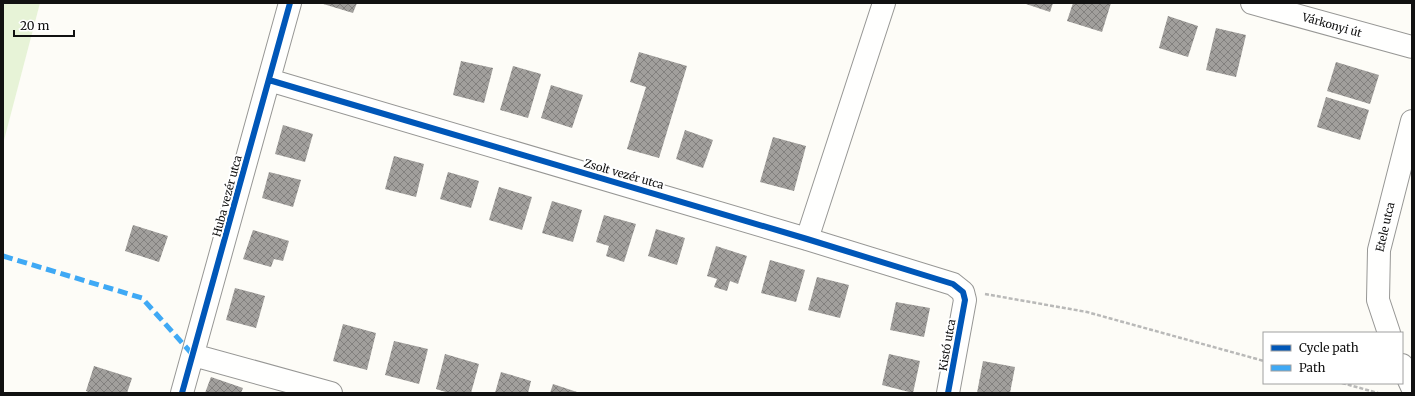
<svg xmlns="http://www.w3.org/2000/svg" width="1415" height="396" viewBox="0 0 1415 396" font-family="Merriweather,serif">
<defs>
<pattern id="building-cross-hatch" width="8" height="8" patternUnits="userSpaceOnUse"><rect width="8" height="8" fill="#a19f9c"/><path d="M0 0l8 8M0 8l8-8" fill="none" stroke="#82807e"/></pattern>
</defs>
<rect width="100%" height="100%" fill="#fdfcf7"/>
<path fill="#e7f3d7" d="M 3,3 L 40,3 L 3,144 Z"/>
<path fill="url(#building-cross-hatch)" d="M 320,3 L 357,3 L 353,13 Z
M 1023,3 L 1053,3 L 1050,12 Z
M 1073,3 L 1111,3 L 1102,32 L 1067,21 Z
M 1168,16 L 1198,26 L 1188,57 L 1159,48 Z
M 1216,28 L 1246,35 L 1236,77 L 1206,70 Z
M 639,52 L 687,66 L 659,158 L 627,149 L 646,87 L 630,82 Z
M 461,61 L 493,68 L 484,103 L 453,95 Z
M 1336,62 L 1379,75 L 1370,104 L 1327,91 Z
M 513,66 L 541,74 L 528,118 L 500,110 Z
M 551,85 L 583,95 L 572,128 L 541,118 Z
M 1326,97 L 1369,110 L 1360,140 L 1317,127 Z
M 283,125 L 313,134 L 305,162 L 275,154 Z
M 685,130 L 713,140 L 703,168 L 676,159 Z
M 773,137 L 806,146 L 794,191 L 760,182 Z
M 394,156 L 424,164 L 416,197 L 385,189 Z
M 269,172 L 301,180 L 293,207 L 262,198 Z
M 448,172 L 479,181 L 471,208 L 440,199 Z
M 499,187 L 532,197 L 522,230 L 489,220 Z
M 552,201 L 582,210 L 573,242 L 542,233 Z
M 604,215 L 636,224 L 624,262 L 606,256 L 609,246 L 596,242 Z
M 133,225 L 168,236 L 159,262 L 125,251 Z
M 656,229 L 685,238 L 677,265 L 648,256 Z
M 253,230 L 289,241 L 283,261 L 274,259 L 271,267 L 243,259 Z
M 716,246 L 747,256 L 738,284 L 730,281 L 727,291 L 714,287 L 717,279 L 707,276 Z
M 770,260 L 805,270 L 796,302 L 761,293 Z
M 817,277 L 849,285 L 840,318 L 808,310 Z
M 235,288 L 265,296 L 256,328 L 226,320 Z
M 896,302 L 930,308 L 924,337 L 890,330 Z
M 343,324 L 376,333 L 367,370 L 333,361 Z
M 394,341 L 428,349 L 419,384 L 385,375 Z
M 445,354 L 479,364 L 471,393 L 449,393 L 436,389 Z
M 889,354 L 920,361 L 913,393 L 882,385 Z
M 983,361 L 1015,367 L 1010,393 L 977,393 Z
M 94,366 L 132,378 L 127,393 L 91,393 L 86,391 Z
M 501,372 L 531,381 L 528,393 L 495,393 Z
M 211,377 L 243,388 L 241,393 L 205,393 Z
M 553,384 L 580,393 L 550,393 Z"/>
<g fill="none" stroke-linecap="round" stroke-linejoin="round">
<g stroke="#979795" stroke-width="24">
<path id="minor" d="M 1252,3 L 1412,47
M 269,80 L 807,239 L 953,284 L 963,292 L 965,300 L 948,393
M 807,239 L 884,3
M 1389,333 L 1378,300 L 1379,250 L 1412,121
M 193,355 L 331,393
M 1402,365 L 1412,387
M 182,393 L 290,3"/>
</g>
<path stroke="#b9b9b8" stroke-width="2.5" stroke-dasharray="4 2" stroke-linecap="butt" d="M 985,294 L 1087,312 L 1264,361
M 1342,383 L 1378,393"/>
<use href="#minor" stroke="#fffffe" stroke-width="22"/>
<path stroke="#3fa9f5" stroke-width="5" stroke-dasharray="10 5" stroke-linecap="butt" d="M 3,256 L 142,298 L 193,355"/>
<g stroke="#fff" stroke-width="8">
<path id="cycleway" d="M 269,80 L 807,239 L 953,284 L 963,292 L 965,300 L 948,393
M 182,393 L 290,3"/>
</g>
<use href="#cycleway" stroke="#0057b8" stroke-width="6"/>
</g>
<g text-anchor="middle" stroke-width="4" stroke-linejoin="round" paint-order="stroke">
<g font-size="11" fill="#111" stroke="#fff">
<text transform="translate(1332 25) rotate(16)" y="4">Várkonyi út</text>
<text transform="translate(624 174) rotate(16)" y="4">Zsolt vezér utca</text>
<text transform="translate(227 196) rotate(-75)" y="4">Huba vezér utca</text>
<text transform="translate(1385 227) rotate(-77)" y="4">Etele utca</text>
<text transform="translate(947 345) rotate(-80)" y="4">Kistó utca</text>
</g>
</g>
<rect width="1415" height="396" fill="none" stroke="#111111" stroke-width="8"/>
<rect x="1263" y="332" width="140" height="52" fill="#ffffff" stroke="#a0a0a0"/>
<rect x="1271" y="345" width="20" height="6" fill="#0057b8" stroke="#a0a0a0"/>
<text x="1299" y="352" font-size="12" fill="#111111">Cycle path</text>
<rect x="1271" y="365" width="20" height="6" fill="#3fa9f5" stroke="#a0a0a0"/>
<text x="1299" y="372" font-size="12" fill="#111111">Path</text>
<path d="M14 30v6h60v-6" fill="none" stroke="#111111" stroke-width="2"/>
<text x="20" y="30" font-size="12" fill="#111111" stroke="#ffffff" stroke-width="3" paint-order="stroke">20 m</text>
</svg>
